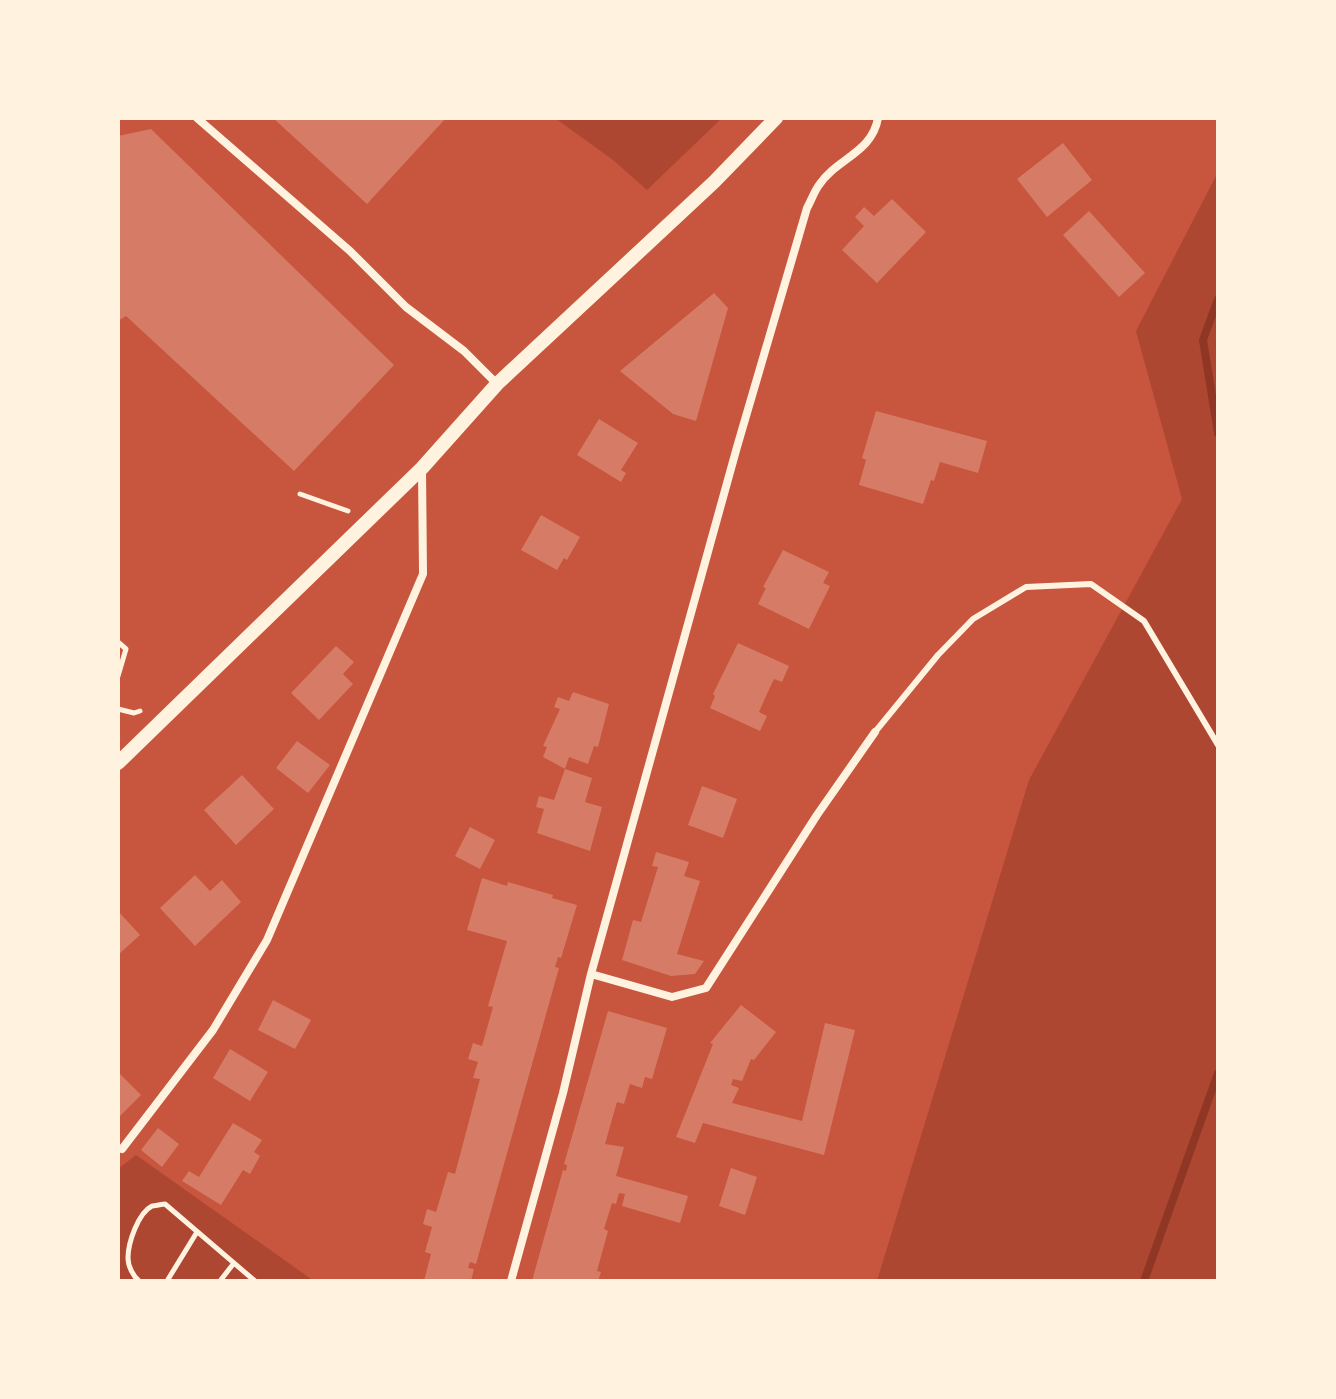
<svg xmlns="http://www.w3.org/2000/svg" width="1336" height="1399" viewBox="0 0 1336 1399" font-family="'Fira Sans Condensed',sans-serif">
<rect width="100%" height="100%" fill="#c8553d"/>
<path fill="#ae4732" d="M 555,118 L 722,118 L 647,190 L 613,160 Z
M 1218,172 L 1218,1281 L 877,1281 L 1029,780 L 1182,499 L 1136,331 Z
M 136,1155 L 314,1281 L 118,1281 L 118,1169 Z"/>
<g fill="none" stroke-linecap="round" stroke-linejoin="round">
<path stroke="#8f3625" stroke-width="8" d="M 1218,299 L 1203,340 L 1218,433
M 1144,1281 L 1218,1073"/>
</g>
<path fill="#d67c66" d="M 273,118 L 446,118 L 367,204 Z
M 151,129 L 394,365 L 294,471 L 126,316 L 118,321 L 118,136 Z
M 1063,143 L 1092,180 L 1047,217 L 1017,179 Z
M 892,199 L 926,232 L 877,283 L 842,250 L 864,226 L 855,217 L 864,207 L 874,216 Z
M 1089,211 L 1145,273 L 1119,297 L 1063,235 Z
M 714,293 L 728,308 L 696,421 L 673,414 L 620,371 Z
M 876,411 L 987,441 L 978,473 L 940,462 L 934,481 L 931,480 L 923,504 L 859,485 L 866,460 L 862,458 Z
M 599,419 L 638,443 L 621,470 L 626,473 L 621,482 L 577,455 Z
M 541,515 L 580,537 L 567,560 L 564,558 L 557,570 L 521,550 Z
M 783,550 L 829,572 L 823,583 L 830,586 L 809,629 L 758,604 L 766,588 L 763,587 Z
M 738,643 L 789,666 L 782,682 L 774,679 L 766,696 L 759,712 L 767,716 L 760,731 L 710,708 L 715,696 L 713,694 Z
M 336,646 L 354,662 L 343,674 L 353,684 L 319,720 L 291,693 Z
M 573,692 L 609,704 L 598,747 L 594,746 L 588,764 L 569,757 L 565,769 L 543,757 L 547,747 L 543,746 L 560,709 L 554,707 L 558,697 L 569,701 Z
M 297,741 L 330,765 L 308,793 L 276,768 Z
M 565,769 L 592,778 L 585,802 L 602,807 L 590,851 L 537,833 L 544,809 L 536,807 L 539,796 L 554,800 Z
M 242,775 L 274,809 L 236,845 L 204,810 Z
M 702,786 L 737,799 L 723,838 L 688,825 Z
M 470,827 L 495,840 L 480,869 L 455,856 Z
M 656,852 L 689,862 L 684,876 L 700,881 L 677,954 L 704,961 L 695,974 L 671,976 L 622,960 L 633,920 L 641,922 L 658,867 L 652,866 Z
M 195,875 L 210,891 L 222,880 L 241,902 L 195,946 L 160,908 Z
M 482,878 L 507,886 L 508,882 L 553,895 L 552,898 L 577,905 L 561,958 L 558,957 L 555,967 L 559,968 L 476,1264 L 470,1262 L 468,1268 L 474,1269 L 471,1281 L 424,1281 L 431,1254 L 425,1252 L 432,1227 L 423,1224 L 427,1209 L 436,1212 L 448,1172 L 455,1174 L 480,1079 L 473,1078 L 478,1062 L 468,1059 L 473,1043 L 482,1046 L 493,1007 L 488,1006 L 507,941 L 467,930 Z
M 118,911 L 140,935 L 118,955 Z
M 273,1000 L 311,1020 L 295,1049 L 258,1030 Z
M 741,1005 L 776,1032 L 754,1060 L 751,1059 L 742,1081 L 733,1079 L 731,1085 L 739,1088 L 732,1103 L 802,1121 L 825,1023 L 855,1030 L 824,1155 L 703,1123 L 695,1143 L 676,1137 L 713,1044 L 710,1043 Z
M 608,1011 L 667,1028 L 652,1079 L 645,1077 L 642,1088 L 630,1084 L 624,1104 L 617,1102 L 605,1144 L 624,1147 L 616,1176 L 688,1196 L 680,1223 L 622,1206 L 625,1194 L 619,1193 L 616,1204 L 612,1203 L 604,1229 L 608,1231 L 597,1271 L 601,1272 L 598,1281 L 532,1281 L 563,1170 L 566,1171 L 567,1165 L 564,1164 Z
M 230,1049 L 268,1072 L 250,1101 L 213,1078 Z
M 118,1072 L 141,1095 L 118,1118 Z
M 233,1123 L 262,1140 L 254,1152 L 260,1156 L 250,1174 L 243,1170 L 221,1205 L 182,1181 L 189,1171 L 199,1177 Z
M 158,1128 L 179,1144 L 162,1167 L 141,1150 Z
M 731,1168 L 757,1177 L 745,1215 L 719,1206 Z"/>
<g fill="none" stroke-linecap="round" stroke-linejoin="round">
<path stroke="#fff3e0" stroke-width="5" d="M 300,494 L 348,511
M 118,642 L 126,649 L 118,676
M 118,709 L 134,713 L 140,711
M 139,1281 C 133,1276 128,1266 128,1258 C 128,1243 138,1213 152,1206 C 153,1206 164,1204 165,1204 L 255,1281
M 167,1281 L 197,1232
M 220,1281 L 234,1263"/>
<path stroke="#fff3e0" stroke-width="6" d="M 875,732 L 938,655 L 973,619 L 1026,587 L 1091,584 L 1144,621 L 1218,745"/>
<path stroke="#fff3e0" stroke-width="8" d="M 197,118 L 350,251 L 406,307 L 464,351 L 497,384
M 591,974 L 672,997 L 706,988 L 817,815 L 875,732
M 122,1149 L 213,1030 L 267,940 L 423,574 L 422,468
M 511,1281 L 563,1093 L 591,974 L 737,447 L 807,208 C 811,201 814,192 819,185 C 837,158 872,153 878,118"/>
<path stroke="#fff3e0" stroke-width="14" d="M 118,763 L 422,468 L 497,384 L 714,182 L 776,118"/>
</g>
<rect width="1336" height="1399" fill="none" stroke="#fff3e0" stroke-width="240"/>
</svg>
